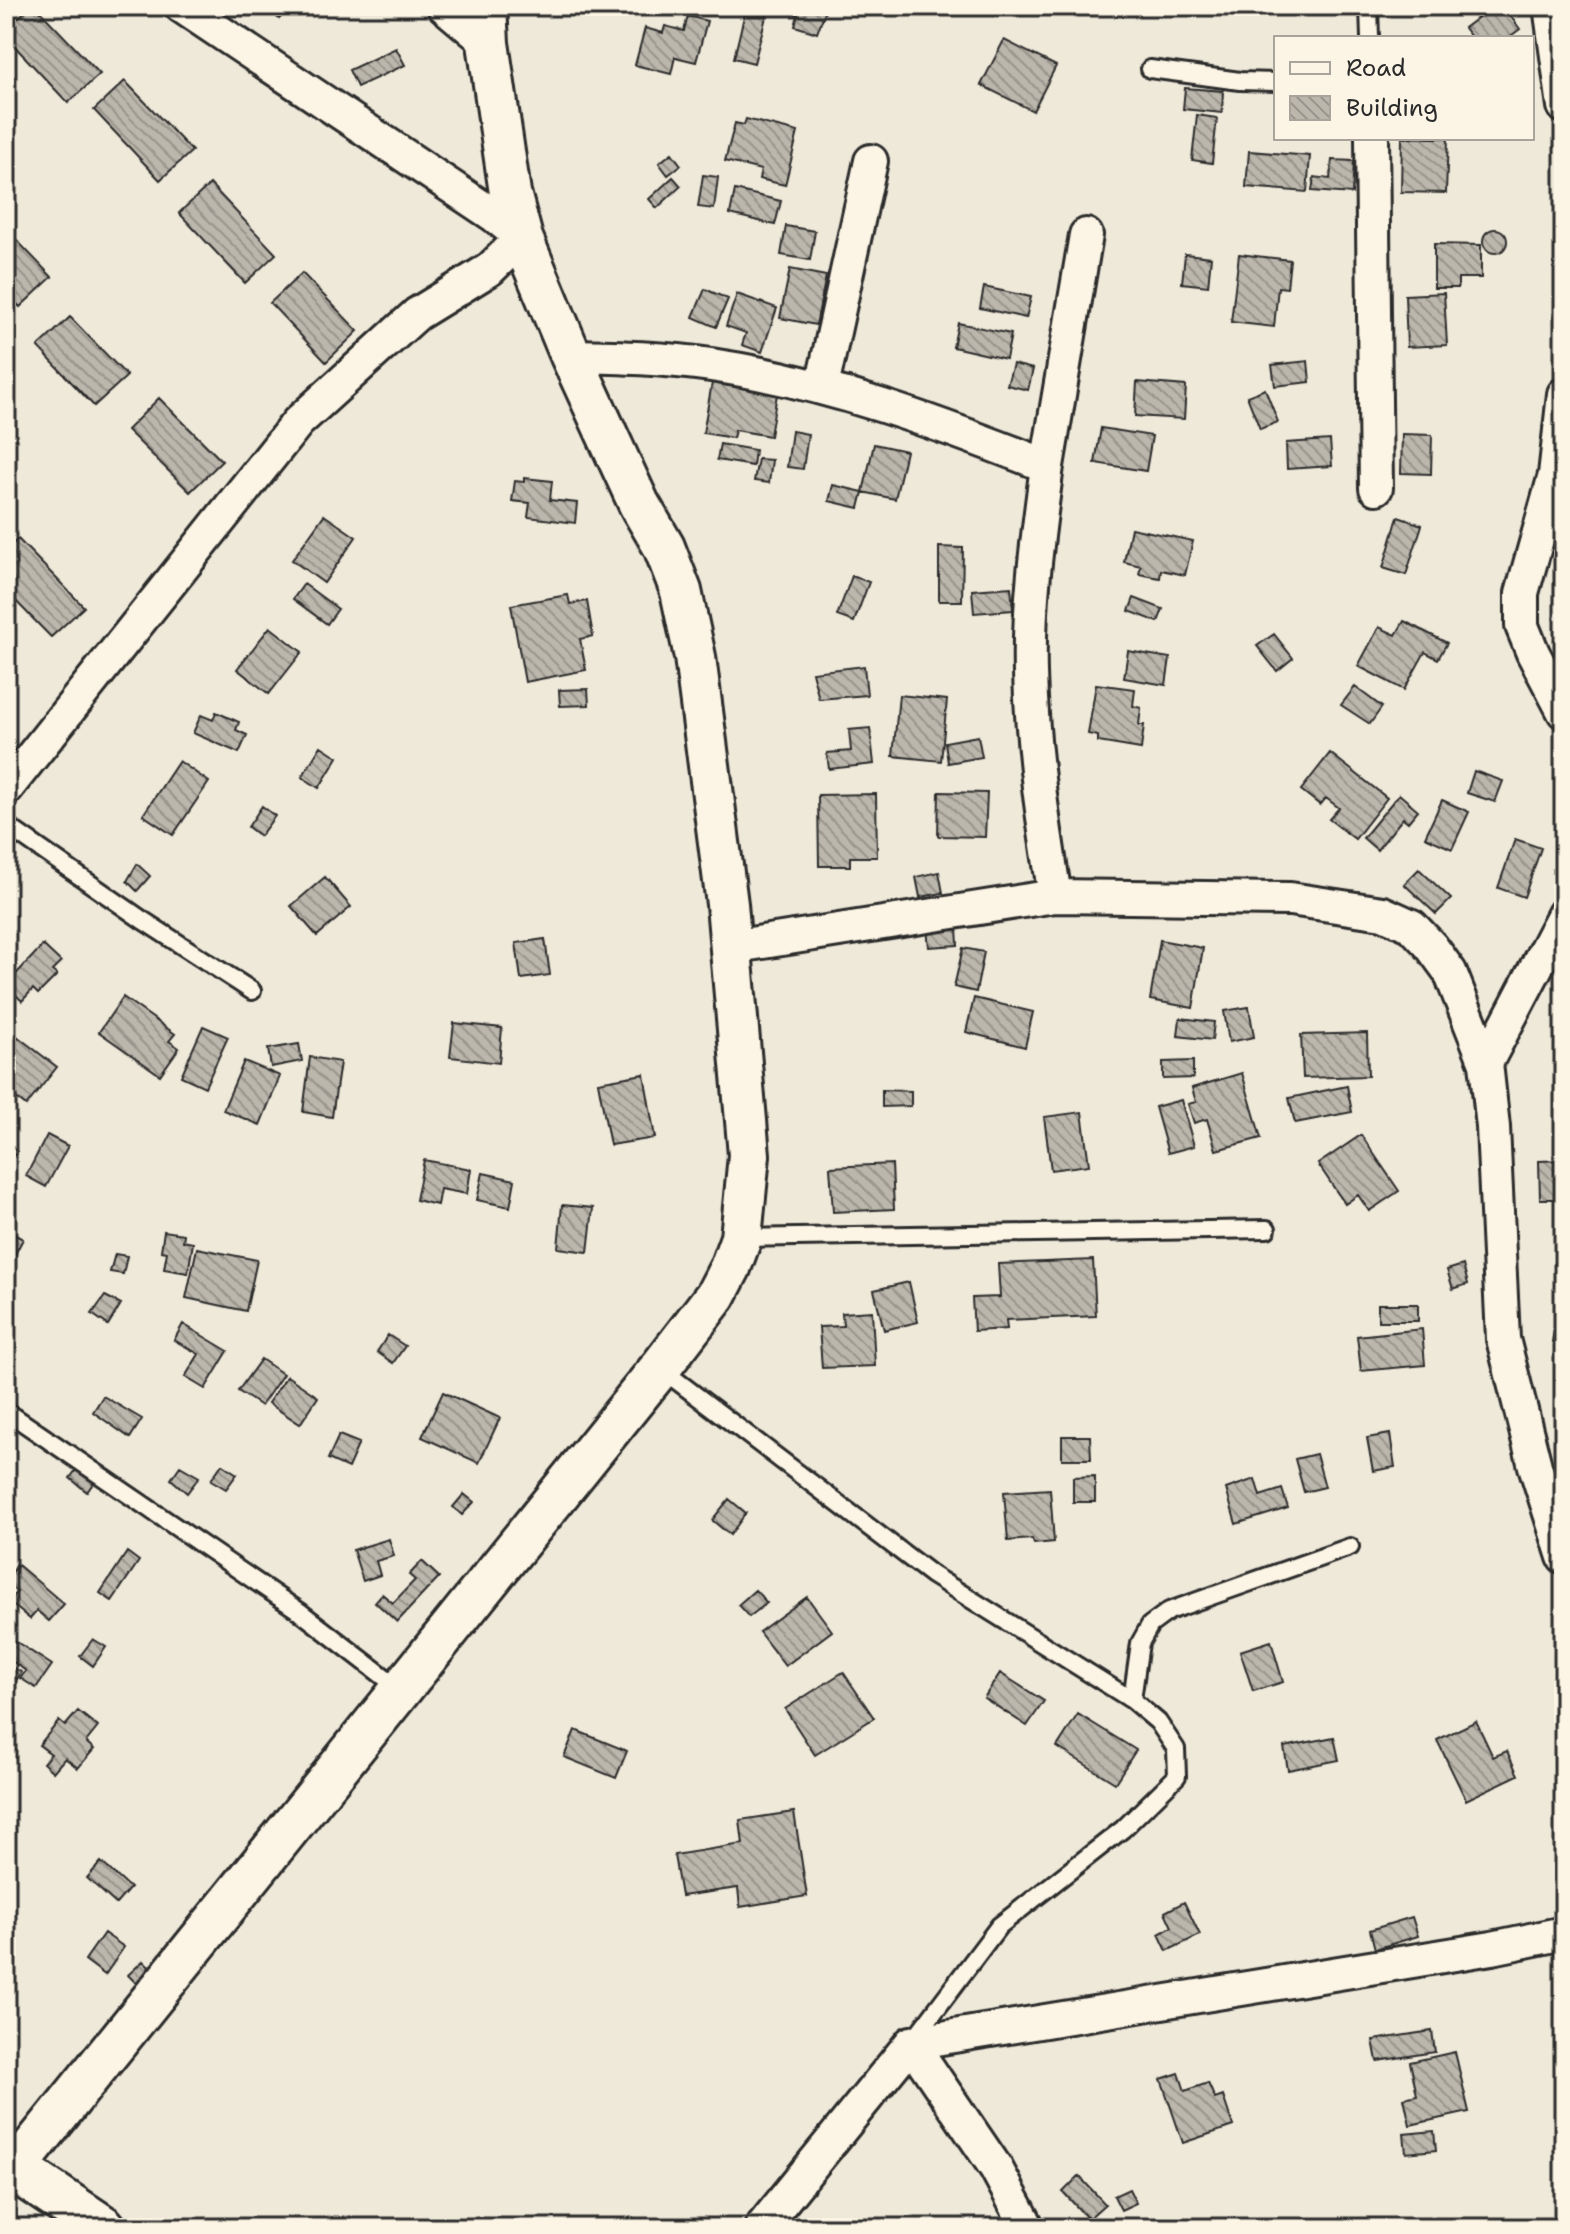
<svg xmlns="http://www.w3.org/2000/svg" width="1570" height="2234" viewBox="0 0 1570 2234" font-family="'Shantell Sans',sans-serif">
<defs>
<pattern id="building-back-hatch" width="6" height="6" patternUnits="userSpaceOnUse" patternTransform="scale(2)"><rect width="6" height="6" fill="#bcb7ac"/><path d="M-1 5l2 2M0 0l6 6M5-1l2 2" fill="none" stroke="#99958c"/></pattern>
</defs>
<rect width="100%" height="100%" fill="#efe9da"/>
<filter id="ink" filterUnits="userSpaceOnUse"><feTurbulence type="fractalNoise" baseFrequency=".0125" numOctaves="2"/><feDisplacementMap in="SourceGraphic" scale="16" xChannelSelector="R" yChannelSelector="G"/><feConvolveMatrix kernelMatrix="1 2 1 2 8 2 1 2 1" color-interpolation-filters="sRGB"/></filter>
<g filter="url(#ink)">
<path fill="url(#building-back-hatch)" stroke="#2b2b2b" stroke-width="2" d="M 31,6 L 35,6 L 100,74 L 68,103 L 6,37 L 6,29 Z
M 266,6 L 292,6 L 279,19 Z
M 770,6 L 827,6 L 817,33 L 795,26 L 798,15 Z
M 1493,6 L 1503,6 L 1520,29 L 1508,38 L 1472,38 L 1464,28 Z
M 746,8 L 767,13 L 754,63 L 734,58 Z
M 688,16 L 707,21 L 696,62 L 675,57 L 671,74 L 635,65 L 645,28 L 663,33 L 665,26 L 684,31 Z
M 1004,40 L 1056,66 L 1033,111 L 981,85 Z
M 396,48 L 405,65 L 357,87 L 349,70 Z
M 125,81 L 192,151 L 160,180 L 94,110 Z
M 1185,88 L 1223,91 L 1222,113 L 1183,109 Z
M 1197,115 L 1217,118 L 1212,163 L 1192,160 Z
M 746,119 L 798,132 L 785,185 L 759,179 L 761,170 L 725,161 L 735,123 L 744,125 Z
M 1402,138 L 1448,138 L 1446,193 L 1401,192 Z
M 1249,151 L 1310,156 L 1307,192 L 1246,187 Z
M 672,153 L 681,165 L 668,175 L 659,163 Z
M 1332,160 L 1354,161 L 1352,194 L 1312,191 L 1314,177 L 1330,179 Z
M 703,175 L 718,177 L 714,209 L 698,207 Z
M 673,177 L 681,186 L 657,208 L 649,199 Z
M 210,184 L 276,254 L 245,283 L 179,213 Z
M 735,190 L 781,201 L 775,225 L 730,214 Z
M 786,226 L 815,231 L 810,260 L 781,255 Z
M1483 241a12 12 0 1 1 24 0a12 12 0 1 1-24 0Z
M 6,229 L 52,277 L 20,307 L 6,293 Z
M 1434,244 L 1481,245 L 1481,278 L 1458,278 L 1458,288 L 1434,288 Z
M 1185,254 L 1211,257 L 1208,286 L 1182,283 Z
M 1239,254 L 1290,260 L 1287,288 L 1278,287 L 1274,327 L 1231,322 Z
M 790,269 L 826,276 L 816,325 L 780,318 Z
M 302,273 L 358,331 L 326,362 L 270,303 Z
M 984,287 L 1031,297 L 1026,318 L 980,308 Z
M 705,289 L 728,299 L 716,327 L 693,317 Z
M 1444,293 L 1447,345 L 1407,347 L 1405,295 Z
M 737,294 L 777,308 L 762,352 L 742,345 L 746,333 L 726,326 Z
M 70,317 L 127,376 L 94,406 L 38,347 Z
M 958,323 L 1011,334 L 1006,359 L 953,347 Z
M 1308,361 L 1310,382 L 1275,386 L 1272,365 Z
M 1013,364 L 1033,369 L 1028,390 L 1007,385 Z
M 1137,382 L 1186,386 L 1184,419 L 1135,416 Z
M 712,383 L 777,394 L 770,436 L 735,430 L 733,438 L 703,433 Z
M 1265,389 L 1278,422 L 1260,429 L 1247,396 Z
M 159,398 L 222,461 L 190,492 L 127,430 Z
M 1101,428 L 1152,436 L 1146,471 L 1095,463 Z
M 792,431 L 808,434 L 803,469 L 787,467 Z
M 1402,434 L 1432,435 L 1431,474 L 1401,473 Z
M 1330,440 L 1332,466 L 1287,469 L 1286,443 Z
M 720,444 L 755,450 L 753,466 L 717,460 Z
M 874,444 L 906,451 L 895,499 L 863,492 Z
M 758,459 L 772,460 L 769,483 L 754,481 Z
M 524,478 L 552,481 L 550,500 L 577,503 L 575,523 L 528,517 L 530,503 L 512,501 L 515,481 L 524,482 Z
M 833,485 L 863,492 L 859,508 L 829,501 Z
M 324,515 L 356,537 L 324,583 L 292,560 Z
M 1398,517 L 1422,525 L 1406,575 L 1383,568 Z
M 1131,528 L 1193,541 L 1185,575 L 1161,570 L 1160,578 L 1139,574 L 1141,566 L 1124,562 Z
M 18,539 L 84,607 L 51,637 L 6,591 L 6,550 Z
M 939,547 L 963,548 L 962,601 L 939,601 Z
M 852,576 L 869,582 L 854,622 L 837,616 Z
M 304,584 L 338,609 L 327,624 L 293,599 Z
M 1011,587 L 1013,610 L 974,613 L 972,590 Z
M 568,595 L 570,604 L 587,601 L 593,636 L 580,639 L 586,670 L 525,682 L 511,605 Z
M 1134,598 L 1163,609 L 1158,622 L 1129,611 Z
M 1404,621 L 1447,643 L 1438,659 L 1425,652 L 1404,690 L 1358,666 L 1379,627 L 1396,635 Z
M 270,627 L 302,652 L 269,694 L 237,669 Z
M 1274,634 L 1293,658 L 1277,671 L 1257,646 Z
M 1128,651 L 1170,658 L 1166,685 L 1124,678 Z
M 864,666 L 867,695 L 819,699 L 812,672 Z
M 1096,684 L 1135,689 L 1133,706 L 1141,708 L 1139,725 L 1144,725 L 1141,749 L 1098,742 L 1098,736 L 1088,734 Z
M 1355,687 L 1382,707 L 1370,724 L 1341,705 Z
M 588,689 L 589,705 L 560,706 L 559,690 Z
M 899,695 L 947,700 L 941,761 L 893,756 Z
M 216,712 L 239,722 L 236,730 L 247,735 L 239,753 L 193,733 L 201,715 L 213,720 Z
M 870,728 L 874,764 L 829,769 L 827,753 L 851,751 L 849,730 Z
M 978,736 L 982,757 L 948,763 L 945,742 Z
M 321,746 L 338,757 L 319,788 L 302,777 Z
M 1330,753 L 1387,798 L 1355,839 L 1329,819 L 1339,808 L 1326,798 L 1320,805 L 1301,790 Z
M 179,761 L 209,782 L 173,835 L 143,815 Z
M 1474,771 L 1503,781 L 1495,802 L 1467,793 Z
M 939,792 L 987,793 L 985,837 L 938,836 Z
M 876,794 L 877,857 L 850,857 L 850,866 L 819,866 L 818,795 Z
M 1399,794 L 1418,810 L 1408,822 L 1403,818 L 1377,850 L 1363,838 Z
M 1442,800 L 1469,812 L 1452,849 L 1425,837 Z
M 262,806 L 275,816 L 260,836 L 248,827 Z
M 1515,839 L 1541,848 L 1524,897 L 1498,888 Z
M 137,864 L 150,876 L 137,891 L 127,881 Z
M 1419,869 L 1451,899 L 1436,914 L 1404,884 Z
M 939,872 L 943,893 L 920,897 L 916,877 Z
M 325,877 L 351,907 L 317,936 L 291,906 Z
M 957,927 L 958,945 L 929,947 L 927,929 Z
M 545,939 L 550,975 L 521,979 L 516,943 Z
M 1160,940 L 1203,948 L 1193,1008 L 1150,1000 Z
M 43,945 L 61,962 L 52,971 L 57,975 L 38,994 L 33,989 L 22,1001 L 6,985 Z
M 963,948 L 984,952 L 976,992 L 954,987 Z
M 123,997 L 175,1034 L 169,1041 L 179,1048 L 160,1075 L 99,1032 Z
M 974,998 L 1033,1012 L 1025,1047 L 966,1032 Z
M 1249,1007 L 1254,1037 L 1229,1042 L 1224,1011 Z
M 1180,1018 L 1214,1022 L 1212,1040 L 1178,1036 Z
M 454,1023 L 502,1028 L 499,1063 L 450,1057 Z
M 203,1026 L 228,1037 L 205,1087 L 181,1076 Z
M 13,1033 L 57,1067 L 26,1106 L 6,1090 L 6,1042 Z
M 1367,1033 L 1368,1076 L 1303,1078 L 1301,1035 Z
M 299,1044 L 302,1061 L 271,1067 L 268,1049 Z
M 310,1057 L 340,1062 L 332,1117 L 303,1112 Z
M 244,1061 L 280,1076 L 260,1125 L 223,1110 Z
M 1193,1061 L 1193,1078 L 1163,1079 L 1163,1062 Z
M 1242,1073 L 1261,1138 L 1216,1150 L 1207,1119 L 1194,1123 L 1188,1104 L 1196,1102 L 1192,1088 Z
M 644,1074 L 655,1138 L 610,1145 L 598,1082 Z
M 1347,1086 L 1352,1112 L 1295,1123 L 1289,1098 Z
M 882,1090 L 911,1091 L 911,1106 L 882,1107 Z
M 1181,1100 L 1194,1146 L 1168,1153 L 1155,1107 Z
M 1082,1112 L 1089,1165 L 1051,1170 L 1044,1117 Z
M 47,1135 L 68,1146 L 46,1187 L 26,1176 Z
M 1361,1135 L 1399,1191 L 1369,1211 L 1358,1195 L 1345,1204 L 1318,1164 Z
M 6,1142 L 17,1152 L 6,1166 Z
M 424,1160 L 471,1169 L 467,1194 L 440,1189 L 437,1205 L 416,1200 Z
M 1564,1160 L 1563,1199 L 1540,1199 L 1539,1161 Z
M 892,1164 L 894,1209 L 833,1212 L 830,1167 Z
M 483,1173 L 515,1180 L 510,1207 L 477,1200 Z
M 562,1205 L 593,1208 L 588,1252 L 558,1248 Z
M 6,1230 L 23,1239 L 13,1258 L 6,1254 Z
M 164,1231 L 184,1234 L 183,1241 L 193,1243 L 188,1273 L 164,1269 L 167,1252 L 161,1251 Z
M 197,1248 L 257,1260 L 246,1311 L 186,1298 Z
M 115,1254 L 127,1256 L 123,1274 L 110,1272 Z
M 1093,1260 L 1096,1316 L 1006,1320 L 1007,1329 L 974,1331 L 972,1298 L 1000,1297 L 998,1264 Z
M 1463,1265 L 1468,1284 L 1453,1289 L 1447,1270 Z
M 909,1282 L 918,1322 L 884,1330 L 874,1290 Z
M 105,1296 L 121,1304 L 108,1325 L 92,1314 Z
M 1378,1304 L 1418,1304 L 1418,1321 L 1378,1321 Z
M 872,1311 L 875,1366 L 822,1368 L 819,1327 L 843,1326 L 842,1313 Z
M 1556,1320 L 1564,1321 L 1564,1344 L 1552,1342 Z
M 183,1324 L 228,1351 L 205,1389 L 185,1377 L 199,1354 L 174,1340 Z
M 1422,1329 L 1425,1365 L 1361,1371 L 1357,1336 Z
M 388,1335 L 405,1346 L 393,1363 L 377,1352 Z
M 261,1359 L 283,1374 L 261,1406 L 238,1391 Z
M 287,1376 L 318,1397 L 300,1424 L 268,1403 Z
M 443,1392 L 500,1418 L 479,1463 L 422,1437 Z
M 103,1396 L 142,1419 L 130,1438 L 93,1412 Z
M 1390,1434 L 1395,1467 L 1373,1471 L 1367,1438 Z
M 339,1435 L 359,1443 L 348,1468 L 328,1459 Z
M 1062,1436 L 1090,1436 L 1091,1459 L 1062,1459 Z
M 1316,1454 L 1325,1487 L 1304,1492 L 1295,1459 Z
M 222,1464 L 237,1474 L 226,1489 L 211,1480 Z
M 79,1466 L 96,1479 L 87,1492 L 70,1478 Z
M 180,1466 L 199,1477 L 187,1493 L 171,1479 Z
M 1095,1476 L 1095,1502 L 1073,1502 L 1073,1477 Z
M 1255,1479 L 1260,1496 L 1282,1489 L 1288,1508 L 1236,1524 L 1226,1489 Z
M 1050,1489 L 1054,1542 L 1034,1544 L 1032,1539 L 1008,1541 L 1004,1492 Z
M 464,1494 L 474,1502 L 462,1515 L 453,1507 Z
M 729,1499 L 746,1513 L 730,1535 L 712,1520 Z
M 389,1539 L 394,1556 L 376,1561 L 380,1575 L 363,1581 L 353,1550 Z
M 127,1552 L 139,1561 L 112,1601 L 100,1593 Z
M 422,1561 L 439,1577 L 397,1622 L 375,1602 L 382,1594 L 393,1603 L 415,1580 L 409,1575 Z
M 18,1565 L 64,1604 L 49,1621 L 37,1611 L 30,1619 L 8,1601 L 17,1592 L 6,1583 L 6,1579 Z
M 755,1590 L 767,1603 L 749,1617 L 738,1605 Z
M 807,1597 L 832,1631 L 785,1666 L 759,1632 Z
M 12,1639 L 52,1665 L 36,1688 L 20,1678 L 26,1671 L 6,1657 L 6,1647 Z
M 93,1639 L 106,1647 L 93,1666 L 80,1656 Z
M 1271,1641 L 1283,1682 L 1253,1691 L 1240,1651 Z
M 6,1663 L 21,1672 L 8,1694 L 6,1693 Z
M 843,1672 L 874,1718 L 815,1755 L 785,1709 Z
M 1000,1673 L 1044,1701 L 1027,1726 L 984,1698 Z
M 78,1711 L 98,1727 L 86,1742 L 94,1749 L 78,1768 L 65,1758 L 53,1772 L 43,1763 L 51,1754 L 39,1745 L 59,1721 L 65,1726 Z
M 1078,1714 L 1136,1750 L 1115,1783 L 1057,1747 Z
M 1476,1721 L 1493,1757 L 1507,1751 L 1518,1775 L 1466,1800 L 1437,1740 Z
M 575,1730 L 627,1751 L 616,1778 L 564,1757 Z
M 1334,1737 L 1339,1760 L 1288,1770 L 1284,1747 Z
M 794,1812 L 807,1896 L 740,1907 L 738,1888 L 681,1896 L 674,1855 L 743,1844 L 740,1820 Z
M 101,1862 L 130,1888 L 116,1904 L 87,1878 Z
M 1184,1902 L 1200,1935 L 1167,1951 L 1159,1934 L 1172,1927 L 1165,1912 Z
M 1412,1917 L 1418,1936 L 1375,1949 L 1370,1930 Z
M 104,1933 L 124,1947 L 105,1975 L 85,1960 Z
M 143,1961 L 153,1971 L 138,1985 L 128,1975 Z
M 1432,2031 L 1435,2052 L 1377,2061 L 1373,2040 Z
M 1455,2052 L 1469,2112 L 1410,2125 L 1404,2098 L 1417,2095 L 1410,2062 Z
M 1179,2073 L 1185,2091 L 1208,2083 L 1215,2099 L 1223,2096 L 1233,2126 L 1183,2143 L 1161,2079 Z
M 1434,2131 L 1436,2150 L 1406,2153 L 1404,2134 Z
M 1079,2176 L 1105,2204 L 1088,2219 L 1063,2192 Z
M 1129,2189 L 1136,2203 L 1121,2210 L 1114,2196 Z"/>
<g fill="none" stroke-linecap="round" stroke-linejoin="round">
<g stroke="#2b2b2b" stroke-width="22">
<path id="service" d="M 1369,6 L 1370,38
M 1150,69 L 1240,81 L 1276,82
M 6,825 L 141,919 L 252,991
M 741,1238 L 1267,1229
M 660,1368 L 932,1575 L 1132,1700 L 1158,1722 L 1176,1749 L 1177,1776 L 1123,1829 L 999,1926 L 913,2040
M 6,1411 L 299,1611 L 400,1689
M 1132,1700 L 1140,1643 L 1150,1625 L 1169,1611 L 1350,1547"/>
</g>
<g stroke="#2b2b2b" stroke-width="38">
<path id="minor" d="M 444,6 L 488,43
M 1550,6 L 1564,106
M 1372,138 L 1376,488
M 571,356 C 618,357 665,358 711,365 C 828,382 938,423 1047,466 C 1038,534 1028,604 1030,673 C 1032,748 1043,822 1055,896
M 822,387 L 871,161
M 1564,394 L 1555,475 L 1522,593 L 1522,626 L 1533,653 L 1564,712
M 1047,466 L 1086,235
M 6,789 L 298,422 L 417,314 L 490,269 L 522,238 L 495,216 L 181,6
M 731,947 L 1055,896 L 1290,899 L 1383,913 L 1412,926 L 1431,946 L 1450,972 L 1486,1063 L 1493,1127 L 1503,1339 L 1535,1466 L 1564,1557
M 1486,1063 L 1564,914
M 911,2043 L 996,2168 L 1028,2228
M 761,2228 L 911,2043 L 1492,1948 L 1564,1933"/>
</g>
<g stroke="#2b2b2b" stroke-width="46">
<path id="tertiary" d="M 15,2169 L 660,1368 L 716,1295 L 730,1268 L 741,1238 L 749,1155 L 727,904 L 695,657 L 681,591 L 664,547 L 639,504 L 571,356 L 522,238 L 510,193 L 488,43 L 486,6"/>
</g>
<g stroke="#2b2b2b" stroke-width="50">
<path id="secondary" d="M 6,2163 L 103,2228"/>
</g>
<use href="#service" stroke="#fcf5e5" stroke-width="16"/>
<use href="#minor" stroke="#fcf5e5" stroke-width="32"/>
<use href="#tertiary" stroke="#fcf5e5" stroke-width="40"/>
<use href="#secondary" stroke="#fcf5e5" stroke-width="44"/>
</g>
</g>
<rect width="1570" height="2234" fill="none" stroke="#fcf5e5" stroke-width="32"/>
<rect x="16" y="16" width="1538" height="2202" fill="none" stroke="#2b2b2b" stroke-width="3" filter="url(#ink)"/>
<rect x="1274" y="36" width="260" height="104" fill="#fcf5e5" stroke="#a8a49b" stroke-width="2"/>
<rect x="1290" y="62" width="40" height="12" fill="#fcf5e5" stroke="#a8a49b" stroke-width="2"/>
<text x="1346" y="76" font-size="24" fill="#2b2b2b">Road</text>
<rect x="1290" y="96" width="40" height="24" fill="url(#building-back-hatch)" stroke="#a8a49b" stroke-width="2"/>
<text x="1346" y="116" font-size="24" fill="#2b2b2b">Building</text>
</svg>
